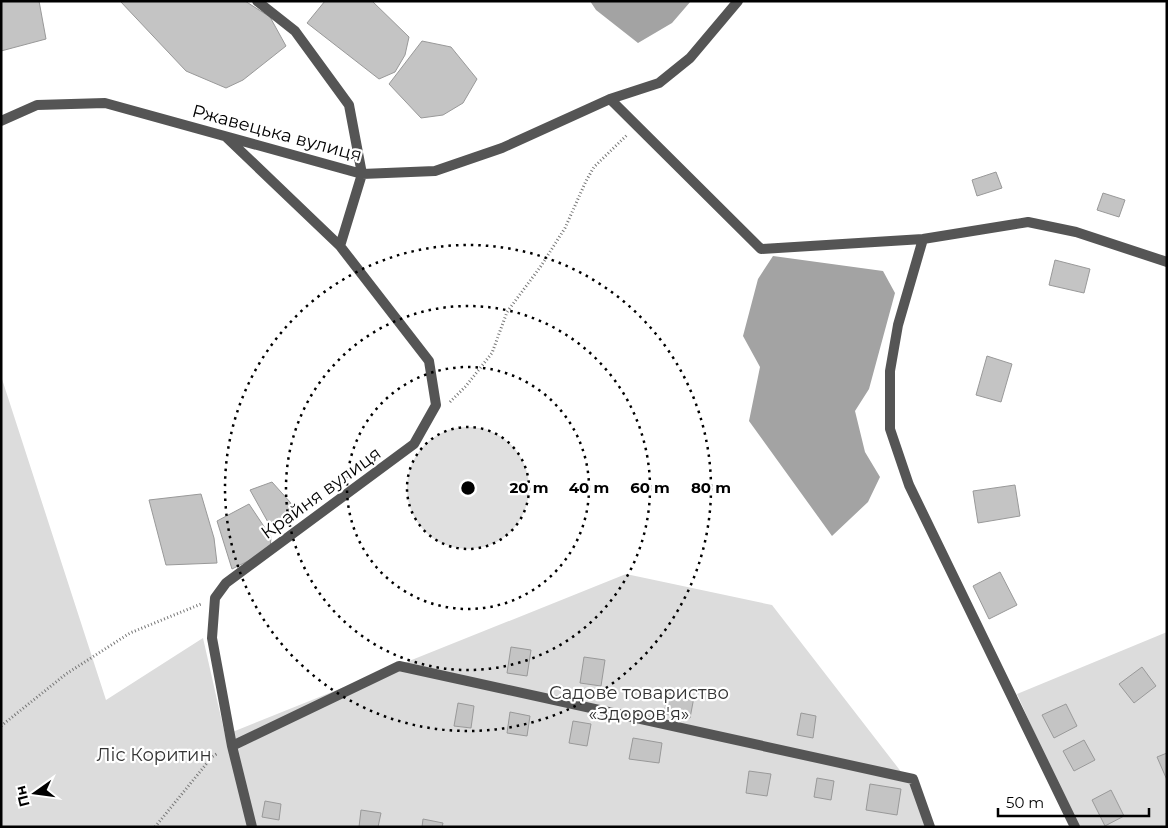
<svg xmlns="http://www.w3.org/2000/svg" width="1168" height="828" viewBox="0 0 1168 828" font-family="Montserrat,sans-serif">
<rect width="100%" height="100%" fill="#fff"/>
<path fill="#dcdcdc" d="M 1,376 L 106,700 L 203,638 L 225,735 L 626,574 L 772,605 L 909,782 L 928,827 L 1,827 Z
M 1167,632 L 1167,827 L 1077,827 L 1017,694 Z"/>
<path fill="#a3a3a3" d="M 590,1 L 691,1 L 672,23 L 638,43 L 596,10 Z
M 773,256 L 883,271 L 895,293 L 869,389 L 855,411 L 865,452 L 880,477 L 868,502 L 832,536 L 749,421 L 760,367 L 743,336 L 758,279 Z"/>
<path fill="#c4c4c4" stroke="#999" d="M 1,1 L 39,1 L 46,39 L 1,51 Z
M 120,1 L 245,1 L 270,17 L 286,46 L 243,80 L 226,88 L 186,71 Z
M 325,1 L 372,1 L 409,37 L 405,55 L 395,72 L 379,79 L 307,23 Z
M 422,41 L 451,47 L 477,79 L 463,103 L 443,115 L 421,118 L 389,84 Z
M 996,172 L 1002,188 L 977,196 L 972,180 Z
M 1103,193 L 1125,200 L 1119,217 L 1097,210 Z
M 1055,260 L 1090,269 L 1084,293 L 1049,285 Z
M 987,356 L 1012,364 L 1001,402 L 976,395 Z
M 272,482 L 290,502 L 297,517 L 269,524 L 250,490 Z
M 1015,485 L 1020,516 L 978,523 L 973,491 Z
M 201,494 L 214,538 L 217,563 L 166,565 L 149,500 Z
M 249,504 L 271,537 L 270,550 L 232,569 L 217,521 Z
M 1000,572 L 1017,605 L 989,619 L 973,586 Z
M 511,647 L 531,650 L 527,676 L 507,673 Z
M 584,657 L 605,660 L 601,686 L 580,683 Z
M 1142,667 L 1156,686 L 1134,703 L 1119,684 Z
M 668,693 L 694,697 L 690,718 L 664,714 Z
M 458,703 L 474,706 L 471,728 L 454,726 Z
M 1066,704 L 1077,726 L 1054,738 L 1042,715 Z
M 510,712 L 530,716 L 527,736 L 507,733 Z
M 801,713 L 816,716 L 813,738 L 797,735 Z
M 573,721 L 591,724 L 587,746 L 569,743 Z
M 633,738 L 662,743 L 659,763 L 629,759 Z
M 1084,740 L 1095,760 L 1074,771 L 1063,751 Z
M 1167,753 L 1167,780 L 1157,757 Z
M 749,771 L 771,774 L 767,796 L 746,793 Z
M 817,778 L 834,781 L 831,800 L 814,797 Z
M 870,784 L 901,789 L 897,815 L 866,810 Z
M 1111,790 L 1124,816 L 1105,826 L 1092,800 Z
M 265,801 L 281,804 L 279,820 L 262,817 Z
M 361,810 L 381,813 L 378,827 L 359,827 Z
M 423,819 L 443,823 L 442,827 L 422,827 Z"/>
<g fill="none" stroke-linecap="round" stroke-linejoin="round">
<path stroke="#777" stroke-width="3" stroke-dasharray="1 2.5" stroke-linecap="butt" d="M 450,402 L 466,386 L 492,353 L 507,312 L 541,266 L 565,228 L 586,181 L 594,167 L 627,135
M 1,726 L 66,674 L 130,633 L 201,604
M 155,827 L 212,757 L 218,753"/>
<path stroke="#555" stroke-width="10" d="M 257,1 L 295,31 L 349,105 L 362,174 L 340,246
M 610,99 L 761,249 L 923,239 L 1028,222 L 1076,232 L 1167,262
M 1,121 L 37,105 L 105,103 L 362,174 L 435,171 L 502,148 L 610,99 L 659,83 L 690,58 L 738,1
M 226,137 L 340,246 L 429,361 L 436,405 L 414,444 L 226,583 L 215,598 L 212,638 L 232,746 L 252,827
M 923,239 L 898,325 L 890,371 L 890,429 L 909,485 L 1075,827
M 232,746 L 399,666 L 913,779 L 930,827"/>
</g>
<circle cx="468" cy="488" r="61" fill="#000" fill-opacity=".12"/>
<g fill="none" stroke="#000" stroke-width="2.5" stroke-dasharray="2.5 5">
<circle cx="468" cy="488" r="61"/>
<circle cx="468" cy="488" r="121"/>
<circle cx="468" cy="488" r="182"/>
<circle cx="468" cy="488" r="243"/>
</g>
<g text-anchor="middle" stroke-width="4.5" stroke-linejoin="round" paint-order="stroke">
<g font-size="18" fill="#000" stroke="#fff">
<text transform="translate(277 133) rotate(15)" y="6">Ржавецька вулиця</text>
<text transform="translate(321 493) rotate(-36)" y="6">Крайня вулиця</text>
</g>
<g font-size="18" fill="#333" stroke="#fff">
<text x="639" y="699">Садове товариство<tspan x="639" dy="21">«Здоров'я»</tspan></text>
<text x="154" y="761">Ліс Коритин</text>
</g>
</g>
<circle cx="468" cy="488" r="8" fill="#000" stroke="#fff" stroke-width="2.5"/>
<g font-size="15" text-anchor="middle" font-weight="bold" fill="#000" stroke="#fff" stroke-width="4.5" stroke-linejoin="round" paint-order="stroke">
<text x="529" y="493">20 m</text>
<text x="589" y="493">40 m</text>
<text x="650" y="493">60 m</text>
<text x="711" y="493">80 m</text>
</g>
<rect width="1168" height="828" fill="none" stroke="#000000" stroke-width="5"/>
<g transform="translate(35 793) rotate(256)" stroke="#ffffff" stroke-width="4" paint-order="stroke">
<path d="M0-4L9 19L0 12L-9 19Z" fill="#000000"/>
<text y="-8" font-size="14" font-weight="bold" text-anchor="middle" fill="#000000">Пн</text>
</g>
<path d="M998 808v8h151v-8" fill="none" stroke="#000000" stroke-width="2.5"/>
<text x="1006" y="808" font-size="15" fill="#000000" stroke="#ffffff" stroke-width="4" paint-order="stroke">50 m</text>
</svg>
